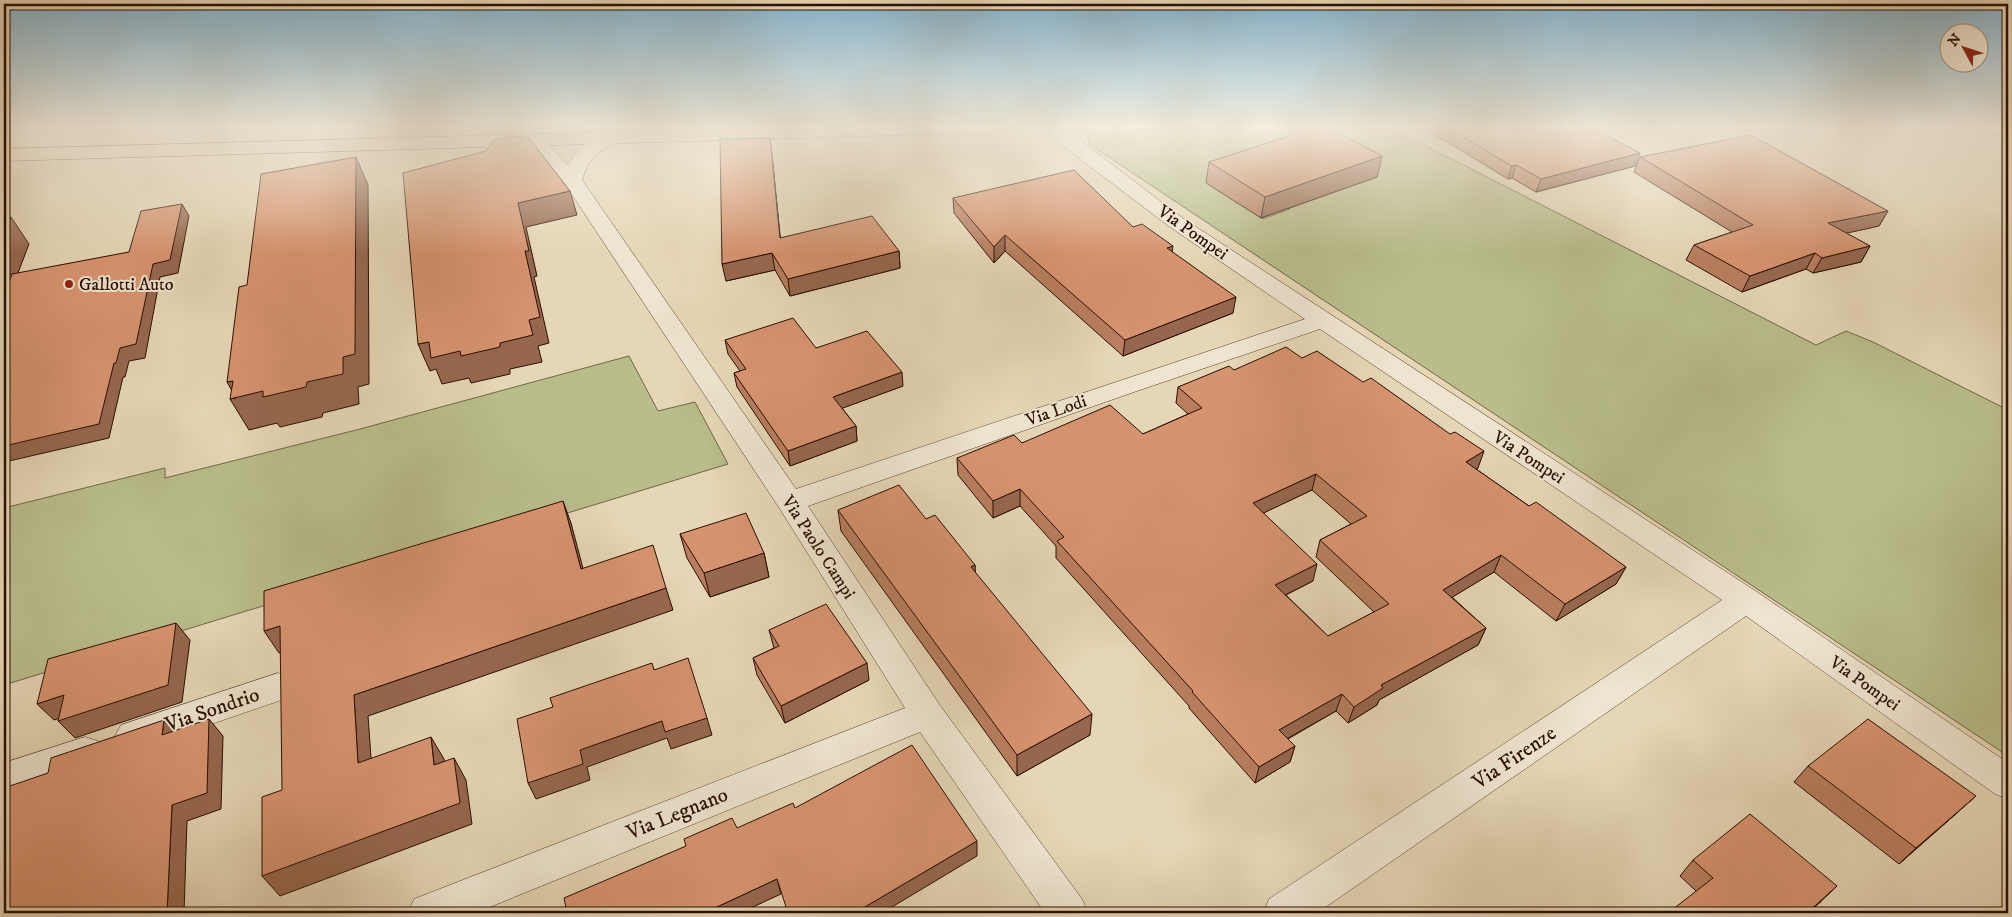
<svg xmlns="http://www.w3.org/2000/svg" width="2012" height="917" viewBox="0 0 2012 917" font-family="'IM FELL DW Pica',serif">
<rect width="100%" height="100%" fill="#e5d6b5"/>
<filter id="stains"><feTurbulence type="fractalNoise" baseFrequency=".004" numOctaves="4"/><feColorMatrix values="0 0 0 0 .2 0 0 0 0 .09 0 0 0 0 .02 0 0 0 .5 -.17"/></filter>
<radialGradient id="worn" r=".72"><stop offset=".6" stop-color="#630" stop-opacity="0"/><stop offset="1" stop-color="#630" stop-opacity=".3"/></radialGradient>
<path fill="#b8bd8b" stroke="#716646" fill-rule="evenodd" d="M 1278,126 L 1383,126 L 1391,128 L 1816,345 L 1846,331 L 1873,342 L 2008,410 L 2008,756 L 1089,144 L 1086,132 ZM 1376,177 L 1348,187 L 1261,191 L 1290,209 L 1263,219 L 1207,183 Z
M 629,356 L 658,411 L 695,402 L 728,464 L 4,685 L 4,508 L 165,468 L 165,478 L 360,429 Z"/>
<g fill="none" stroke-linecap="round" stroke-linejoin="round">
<g stroke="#59402f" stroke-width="1">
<path id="street" d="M 1046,126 L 1064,126 L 1069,132 L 1184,219 L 1757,592 L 2008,763 L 2008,799 L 1995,794 L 1746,616 L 1317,913 L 1263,913 L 1269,899 L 1722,600 L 1320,329 L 1134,392 L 808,506 L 939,704 L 1082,899 L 1088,913 L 1045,913 L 920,732 L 475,913 L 408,913 L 414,899 L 905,708 L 780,509 L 565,184 L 534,151 L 501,144 L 499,140 L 501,136 L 508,134 L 547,143 L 568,165 C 578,147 600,128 622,133 L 624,137 C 621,142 617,143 611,145 C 594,152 587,163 582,180 L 796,489 L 1305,319 L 1170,227 L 1055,140 Z
M 278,673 L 290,677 L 295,687 L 290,697 L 133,751 L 121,747 L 115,736 L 121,725 Z
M 85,737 L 98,741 L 103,752 L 98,763 L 4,795 L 4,763 Z"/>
</g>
<g stroke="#2a0e02" stroke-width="1">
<path id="primary" d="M 825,126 L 1013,126 L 1011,130 L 1004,132 L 4,161 L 4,149 Z
M 1968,126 L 2006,126 L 2008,127 L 2008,133 C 1998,138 1982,133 1970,130 Z"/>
</g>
<use href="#street" fill="#eee4cf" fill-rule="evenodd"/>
<use href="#primary" fill="#e5d6b5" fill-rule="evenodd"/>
</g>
<path fill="#b87e5f" stroke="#2a0e02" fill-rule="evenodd" d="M 1424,126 L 1524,126 L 1530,130 L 1635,166 L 1536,192 L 1512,178 L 1508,179 L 1424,128 Z
M 772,154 L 780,238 L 899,251 L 900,268 L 790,296 L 775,270 L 726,281 Z
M 1382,156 L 1377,177 L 1261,218 L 1206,183 L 1209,162 Z
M 1640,157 L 1888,211 L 1879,226 L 1846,233 L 1870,246 L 1861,262 L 1813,273 L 1806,269 L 1742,292 L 1686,260 L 1694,245 L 1732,232 L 1634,172 Z
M 953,198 L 1133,227 L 1172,252 L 1233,313 L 1123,356 L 1005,251 L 994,263 L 954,213 Z
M 725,340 L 816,348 L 903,386 L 842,408 L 856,426 L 857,441 L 790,466 L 737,387 L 734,373 L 740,371 L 728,354 Z
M 1302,358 L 1478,468 L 1476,469 L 1529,506 L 1626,567 L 1616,584 L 1556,621 L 1494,572 L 1452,597 L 1486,628 L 1478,645 L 1379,700 L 1377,705 L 1348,723 L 1336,711 L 1288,739 L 1295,746 L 1290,762 L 1255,783 L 1189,708 L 1189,706 L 1056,558 L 1056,546 L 1020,506 L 993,518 L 958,475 L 957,458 L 1022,443 L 1143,434 L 1188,414 L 1176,403 L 1178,387 L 1234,370 ZM 1312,490 L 1351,524 L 1320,540 L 1316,557 L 1374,612 L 1328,636 L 1286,595 L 1313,581 L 1263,513 Z
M 838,510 L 926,519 L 975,565 L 975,572 L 1090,735 L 1017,776 L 841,531 Z
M 680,534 L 764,553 L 769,577 L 710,597 L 687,558 Z
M 769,630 L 869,680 L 785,723 L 757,675 L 753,658 L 774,648 Z
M 1808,766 L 1958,812 L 1899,864 L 1794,782 Z
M 1693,860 L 1821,902 L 1696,891 L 1680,876 Z"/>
<path fill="#96674e" stroke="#2a0e02" d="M 770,138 L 772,154 L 782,255 L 780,238 Z
M 1640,153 L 1635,166 L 1536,192 L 1541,179 Z
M 1382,156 L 1377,177 L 1261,218 L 1265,197 Z
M 356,157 L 368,185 L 369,384 L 358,387 L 359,404 L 323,413 L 322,417 L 280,427 L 277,423 L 249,430 L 230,399 L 236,398 L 227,382 L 233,381 L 307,382 Z
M 1516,165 L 1512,178 L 1508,179 L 1512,166 Z
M 570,191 L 577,215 L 526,227 L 537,276 L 534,277 L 549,343 L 538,346 L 542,362 L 510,369 L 510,374 L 471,383 L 469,378 L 442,384 L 436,369 L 430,371 L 418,344 L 429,342 L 500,343 L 529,320 L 525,251 L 518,203 Z
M 182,204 L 189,216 L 178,273 L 160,277 L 145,358 L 129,361 L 125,377 L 123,377 L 109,438 L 9,461 L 4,477 L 4,446 L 114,363 L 153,264 Z
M 1888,211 L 1879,226 L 1820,239 L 1828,223 Z
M 11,217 L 29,244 L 5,307 L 4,307 L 4,234 Z
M 1005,235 L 1005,251 L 994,263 L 994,247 Z
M 1173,246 L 1171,261 L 1167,248 Z
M 1870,246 L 1861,262 L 1813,273 L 1822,258 Z
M 899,251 L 900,268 L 790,296 L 788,279 Z
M 772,253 L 775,270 L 726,281 L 722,264 Z
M 1815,253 L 1806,269 L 1742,292 L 1750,276 Z
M 1236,297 L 1233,313 L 1123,356 L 1125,340 Z
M 902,372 L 903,386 L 835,411 L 833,397 Z
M 856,426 L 857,441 L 790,466 L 788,451 Z
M 1484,451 L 1478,468 L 1459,478 L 1466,462 Z
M 1316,474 L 1312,490 L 1249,520 L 1253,503 Z
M 1020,489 L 1020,506 L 993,518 L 993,501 Z
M 563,501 L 571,523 L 589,591 L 581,569 Z
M 764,553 L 769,577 L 710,597 L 704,573 Z
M 1501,555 L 1494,572 L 1436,607 L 1443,590 Z
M 1317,564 L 1313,581 L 1271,602 L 1275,585 Z
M 975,565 L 976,586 L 971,567 Z
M 1626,567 L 1616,584 L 1556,621 L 1565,604 Z
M 666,588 L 673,610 L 368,716 L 373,785 L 358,763 L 354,695 Z
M 176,623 L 190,640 L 182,702 L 75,738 L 58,721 Z
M 280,626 L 295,648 L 279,653 L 264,631 Z
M 1486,628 L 1478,645 L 1379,700 L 1377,705 L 1348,723 L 1354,707 L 1381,685 Z
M 867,663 L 869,680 L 785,723 L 781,706 Z
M 1342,694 L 1336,711 L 1274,746 L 1279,730 Z
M 64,695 L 79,712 L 54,720 L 37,704 Z
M 1092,714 L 1090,735 L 1017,776 L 1017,755 Z
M 707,718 L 712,735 L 671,749 L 667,738 L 587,767 L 590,780 L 536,799 L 528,783 L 580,750 L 662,721 Z
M 209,719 L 223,736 L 221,809 L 187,821 L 184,913 L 167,913 L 172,805 Z
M 164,720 L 178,737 L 162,735 Z
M 431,737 L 444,759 L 447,786 L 434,765 Z
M 1295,746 L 1290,762 L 1255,783 L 1259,767 Z
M 454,758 L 466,780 L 472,824 L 280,896 L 262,876 Z
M 1976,796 L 1958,812 L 1899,864 L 1916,848 Z
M 977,841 L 977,856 L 882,913 L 858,913 L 858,911 Z
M 777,879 L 781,894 L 740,913 L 704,913 Z
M 1837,886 L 1809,913 L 1807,913 Z"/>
<path fill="#d6936f" stroke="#2a0e02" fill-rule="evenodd" d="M 1320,126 L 1325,126 L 1382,156 L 1265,197 L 1209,162 Z
M 1444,126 L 1524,126 L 1530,130 L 1549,126 L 1588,126 L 1640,153 L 1541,179 L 1516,165 L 1512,166 Z
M 1751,135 L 1888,211 L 1828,223 L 1870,246 L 1822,258 L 1815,253 L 1750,276 L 1694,245 L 1753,225 L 1640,157 Z
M 512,136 L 529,138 L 570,191 L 518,203 L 529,251 L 525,251 L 540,317 L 529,320 L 533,335 L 500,343 L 500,347 L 461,356 L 460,351 L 431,358 L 429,342 L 418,344 L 403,173 L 486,151 L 493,141 Z
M 770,138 L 780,238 L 872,216 L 899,251 L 788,279 L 772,253 L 722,264 L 720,139 Z
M 356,157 L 355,354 L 343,357 L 343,374 L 307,382 L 306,387 L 263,397 L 263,391 L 230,399 L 233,381 L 227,382 L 239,287 L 247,285 L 261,174 Z
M 1074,170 L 1133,227 L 1142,224 L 1173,246 L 1167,248 L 1236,297 L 1125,340 L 1005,235 L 994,247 L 953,198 Z
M 182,204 L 170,260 L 153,264 L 136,344 L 120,348 L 116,363 L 114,363 L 99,424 L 4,446 L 4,296 L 12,274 L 129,252 L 141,211 Z
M 11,217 L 4,234 L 4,218 Z
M 793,318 L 816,348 L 867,331 L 902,372 L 833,397 L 856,426 L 788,451 L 734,373 L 746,369 L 725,340 Z
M 1286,347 L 1302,358 L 1317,351 L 1363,382 L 1371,378 L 1450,434 L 1455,432 L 1484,451 L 1466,462 L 1529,506 L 1536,502 L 1626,567 L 1565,604 L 1501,555 L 1443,590 L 1486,628 L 1381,685 L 1383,688 L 1354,707 L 1342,694 L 1279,730 L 1295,746 L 1259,767 L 1192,692 L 1193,691 L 1057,541 L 1064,537 L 1020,489 L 993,501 L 957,458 L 1014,435 L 1022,443 L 1110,405 L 1143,434 L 1202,408 L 1178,387 L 1229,366 L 1234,370 ZM 1316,474 L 1367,516 L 1320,540 L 1389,604 L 1328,636 L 1275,585 L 1317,564 L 1253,503 Z
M 899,485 L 926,519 L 935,515 L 975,565 L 971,567 L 1092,714 L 1017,755 L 838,510 Z
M 563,501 L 581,569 L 653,545 L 666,588 L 354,695 L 358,763 L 431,737 L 434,765 L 454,758 L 460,803 L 262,876 L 262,797 L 282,790 L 280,626 L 264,631 L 264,591 Z
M 746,513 L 764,553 L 704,573 L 680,534 Z
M 826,604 L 867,663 L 781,706 L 753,658 L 779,646 L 769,630 Z
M 176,623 L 168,685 L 58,721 L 64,695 L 37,704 L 48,659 Z
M 688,658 L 707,718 L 665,732 L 662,721 L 580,750 L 583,764 L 528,783 L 517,719 L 553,707 L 550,698 L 652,663 L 654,670 Z
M 209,719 L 207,793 L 172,805 L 167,913 L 4,913 L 4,788 L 48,773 L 51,758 L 164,720 L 162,735 Z
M 1868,719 L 1976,796 L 1916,848 L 1808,766 Z
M 912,745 L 977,841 L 858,911 L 859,913 L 788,913 L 777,879 L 704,913 L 567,913 L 564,898 L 686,846 L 684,839 L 732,818 L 737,828 L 793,803 L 795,808 Z
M 1750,814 L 1837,886 L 1807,913 L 1668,913 L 1713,878 L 1693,860 Z"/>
<linearGradient id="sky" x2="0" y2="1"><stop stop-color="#87b6d0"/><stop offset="0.5" stop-color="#f3edde"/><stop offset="1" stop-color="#f3edde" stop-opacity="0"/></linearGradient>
<rect width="2012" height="254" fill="url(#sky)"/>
<circle fill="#8f2418" stroke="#eee4cf" stroke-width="2" cx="69" cy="284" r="5"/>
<g text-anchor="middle" stroke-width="4" stroke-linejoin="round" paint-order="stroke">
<g font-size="18" fill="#2a0e02" stroke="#eee4cf">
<text transform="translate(1193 232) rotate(35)" y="6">Via Pompei</text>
<text transform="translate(1056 410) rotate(-19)" y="6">Via Lodi</text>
<text transform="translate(1529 457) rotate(33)" y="6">Via Pompei</text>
<text transform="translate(819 547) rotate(57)" y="6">Via Paolo Campi</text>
<text transform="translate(1865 683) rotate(35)" y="6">Via Pompei</text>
</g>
<g font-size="18" fill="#2a0e02" stroke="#eee4cf" text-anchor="start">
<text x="79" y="290">Gallotti Auto</text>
</g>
<g font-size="21" fill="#2a0e02" stroke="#eee4cf">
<text transform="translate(212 709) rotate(-19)" y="7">Via Sondrio</text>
<text transform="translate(1514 757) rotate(-34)" y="7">Via Firenze</text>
<text transform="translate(677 813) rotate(-22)" y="7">Via Legnano</text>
</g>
</g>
<rect width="2012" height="917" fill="none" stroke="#e5d6b5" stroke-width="20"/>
<rect x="5" y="5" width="2002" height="907" fill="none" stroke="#2a0e02" stroke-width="2.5"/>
<rect x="10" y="10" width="1992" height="897" fill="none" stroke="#2a0e02"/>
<g transform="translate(1964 48) rotate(310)"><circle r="24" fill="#eee4cf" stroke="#a08e7d"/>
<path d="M0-4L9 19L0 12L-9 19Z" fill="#8f2418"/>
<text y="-8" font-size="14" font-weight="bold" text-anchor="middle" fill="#2a0e02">N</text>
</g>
<rect width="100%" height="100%" filter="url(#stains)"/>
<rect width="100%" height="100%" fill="url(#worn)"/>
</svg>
